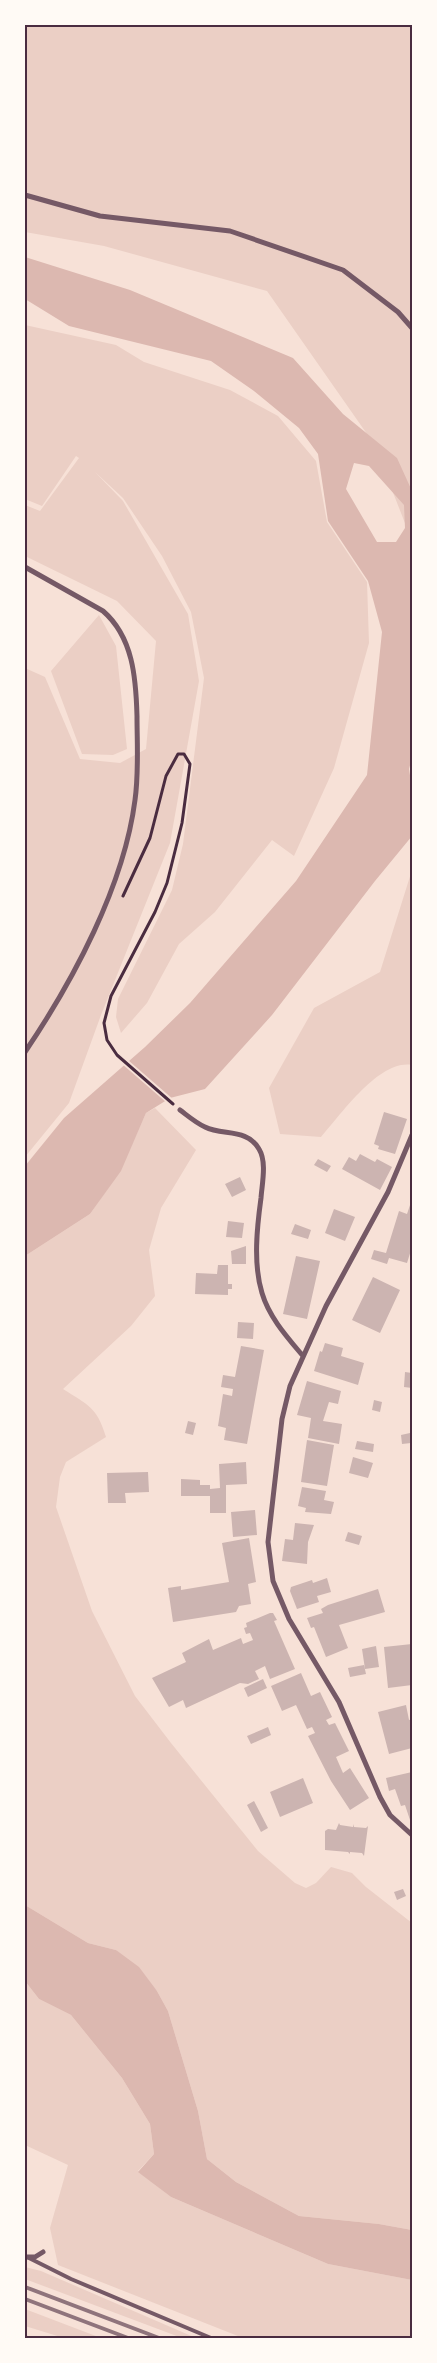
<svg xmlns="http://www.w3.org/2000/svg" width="437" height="2363" viewBox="0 0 437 2363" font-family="Raleway,sans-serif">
<rect width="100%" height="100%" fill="#f7e1d7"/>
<path fill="#ebcfc5" d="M 25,25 L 412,25 L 412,541 L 374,444 L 267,291 L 104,246 L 25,232 Z
M 25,325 L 116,345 L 144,362 L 230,390 L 278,416 L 316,461 L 327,522 L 367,582 L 369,643 L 334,768 L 294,856 L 272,840 L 215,912 L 179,944 L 147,1003 L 121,1033 L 116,1017 L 118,999 L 172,890 L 183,844 L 204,678 L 191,612 L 162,556 L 123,498 L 95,472 L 123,501 L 188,614 L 199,681 L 170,843 L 101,1015 L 69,1103 L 25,1157 L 25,668 L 45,677 L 80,759 L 120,763 L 146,749 L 156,641 L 117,601 L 25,556 L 25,505 L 40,511 L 79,458 L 76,456 L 42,506 L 25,499 Z
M 99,615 L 116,646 L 127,749 L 113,755 L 82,754 L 51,671 Z
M 412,870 L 412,1065 C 379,1059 341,1115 321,1137 L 280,1134 L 269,1088 L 314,1008 L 380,972 Z
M 155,1108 L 196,1150 L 161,1208 L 149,1250 L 155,1296 L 131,1326 L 63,1389 C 88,1405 97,1407 106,1437 L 66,1462 L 60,1477 L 56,1507 L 92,1611 L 135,1696 L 171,1743 L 258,1851 L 295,1883 L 306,1888 L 316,1883 L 331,1867 L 352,1873 L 366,1887 L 412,1923 L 412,2230 L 379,2224 L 299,2216 L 236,2182 L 207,2159 L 198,2111 L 168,2011 L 157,1991 L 116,1950 L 88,1943 L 25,1905 L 25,1256 L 90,1214 L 120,1171 L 146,1113 Z
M 25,1981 L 39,1999 L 71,2015 L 122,2078 L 150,2124 L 154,2154 L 138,2171 L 171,2197 L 328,2264 L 412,2280 L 412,2338 L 243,2338 L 58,2265 L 50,2228 L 68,2165 L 25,2145 Z
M 25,2267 L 41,2271 L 196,2338 L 182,2338 L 25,2279 Z
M 25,2309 L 101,2338 L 64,2338 L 25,2326 Z"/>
<path fill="#dcb8b0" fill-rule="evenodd" d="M 25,257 L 130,290 L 293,358 L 343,414 L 397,458 L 412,491 L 412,758 L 409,769 L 412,788 L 412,836 L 375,881 L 272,1015 L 205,1089 L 170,1098 L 146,1113 L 121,1171 L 90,1214 L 25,1256 L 25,1166 L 64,1118 L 145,1047 L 190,1003 L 296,881 L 367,775 L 382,632 L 368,581 L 328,521 L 318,454 L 299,428 L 254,391 L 211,361 L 69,326 L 25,299 ZM 354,463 L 369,466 L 404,505 L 405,528 L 396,542 L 377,542 L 346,489 Z
M 25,1905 L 88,1943 L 116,1950 L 139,1967 L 157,1991 L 168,2011 L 198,2111 L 207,2159 L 236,2182 L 299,2216 L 379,2224 L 412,2230 L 412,2280 L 328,2264 L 171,2197 L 138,2172 L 154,2154 L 150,2124 L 122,2078 L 71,2015 L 39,1999 L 25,1981 Z"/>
<path fill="#f7e1d7" d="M 128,1060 L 174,1100 L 167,1103 L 122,1064 Z"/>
<path fill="#ccb4b1" d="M 384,1112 L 407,1119 L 395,1154 L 378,1149 L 379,1146 L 374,1144 Z
M 360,1154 L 375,1162 L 377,1159 L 392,1167 L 380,1190 L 342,1169 L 349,1157 L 356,1161 Z
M 318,1159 L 331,1166 L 327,1172 L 314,1165 Z
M 240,1177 L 246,1190 L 232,1197 L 225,1184 Z
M 412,1199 L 412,1247 L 407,1263 L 389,1258 L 387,1264 L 371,1259 L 374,1250 L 386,1253 L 399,1211 L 407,1214 Z
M 334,1209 L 355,1217 L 345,1241 L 325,1233 Z
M 228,1221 L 244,1223 L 242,1238 L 226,1237 Z
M 295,1224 L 311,1230 L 308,1239 L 291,1234 Z
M 246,1246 L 246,1264 L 232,1264 L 231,1251 Z
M 296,1256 L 320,1261 L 307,1319 L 283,1314 Z
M 218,1265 L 228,1265 L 228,1284 L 232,1284 L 232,1289 L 228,1289 L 228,1295 L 195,1294 L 196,1273 L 217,1274 Z
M 373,1277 L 400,1290 L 380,1333 L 352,1320 Z
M 238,1322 L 254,1323 L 253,1339 L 237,1338 Z
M 325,1343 L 343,1348 L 341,1356 L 364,1363 L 358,1385 L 314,1371 L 320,1351 L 322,1352 Z
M 241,1346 L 264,1350 L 247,1444 L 224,1440 L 226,1428 L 218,1426 L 223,1394 L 232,1396 L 233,1389 L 221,1387 L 223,1375 L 235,1377 Z
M 405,1372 L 412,1373 L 412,1388 L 404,1387 Z
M 307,1381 L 341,1391 L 338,1404 L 329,1402 L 323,1421 L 342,1424 L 339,1444 L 308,1438 L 311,1418 L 297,1415 Z
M 374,1400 L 382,1402 L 380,1412 L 372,1410 Z
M 188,1421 L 196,1423 L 193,1435 L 185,1433 Z
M 410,1433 L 411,1443 L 402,1444 L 401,1435 Z
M 307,1440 L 334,1445 L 327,1486 L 301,1482 Z
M 357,1441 L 374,1444 L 373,1452 L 355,1449 Z
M 353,1457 L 373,1463 L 368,1478 L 349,1473 Z
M 246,1462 L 247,1484 L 226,1485 L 226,1513 L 210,1513 L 210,1496 L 181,1496 L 181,1479 L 200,1480 L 200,1485 L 210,1485 L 210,1489 L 220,1488 L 219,1464 Z
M 148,1472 L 149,1492 L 125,1493 L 126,1503 L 108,1503 L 107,1473 Z
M 302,1487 L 326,1491 L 324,1500 L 334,1502 L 331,1514 L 305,1512 L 306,1508 L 298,1506 Z
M 255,1510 L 257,1535 L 233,1537 L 231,1512 Z
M 295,1523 L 314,1525 L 308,1542 L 307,1564 L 282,1561 L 285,1539 L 293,1540 Z
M 348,1532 L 362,1536 L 359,1545 L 345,1541 Z
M 249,1538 L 256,1582 L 248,1584 L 251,1604 L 239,1606 L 236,1612 L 173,1622 L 168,1588 L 181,1586 L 181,1590 L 229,1582 L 222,1543 Z
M 327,1578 L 331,1592 L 317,1596 L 319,1602 L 297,1609 L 290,1591 L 291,1587 L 312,1580 L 313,1583 Z
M 378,1589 L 385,1612 L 339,1625 L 348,1648 L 326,1657 L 314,1627 L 311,1628 L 307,1618 L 323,1613 L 321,1609 L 328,1605 Z
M 270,1613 L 273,1613 L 277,1620 L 274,1621 L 295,1669 L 270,1679 L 265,1666 L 255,1671 L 259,1679 L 248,1684 L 240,1683 L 186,1708 L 183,1700 L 169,1707 L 152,1678 L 186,1662 L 182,1653 L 209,1639 L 213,1650 L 241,1638 L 243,1644 L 253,1640 L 250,1633 L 246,1634 L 244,1628 L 247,1627 L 246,1623 Z
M 412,1644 L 412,1685 L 388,1688 L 384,1647 Z
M 376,1646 L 379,1667 L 365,1669 L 362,1649 Z
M 364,1665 L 366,1674 L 350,1677 L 348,1668 Z
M 301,1673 L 311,1696 L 320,1692 L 332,1717 L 326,1720 L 329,1725 L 335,1723 L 349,1751 L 336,1757 L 343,1773 L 350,1768 L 369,1798 L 350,1810 L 331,1781 L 308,1736 L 315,1733 L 312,1727 L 307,1729 L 296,1705 L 282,1711 L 271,1686 Z
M 263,1679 L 267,1688 L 248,1697 L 244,1688 Z
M 406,1705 L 409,1720 L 412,1719 L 412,1748 L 389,1754 L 378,1712 Z
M 268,1727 L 271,1735 L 251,1744 L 247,1736 Z
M 412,1772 L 412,1826 L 405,1805 L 401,1806 L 395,1789 L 389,1791 L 386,1778 Z
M 303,1778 L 313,1803 L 280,1817 L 270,1792 Z
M 254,1801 L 268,1828 L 261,1832 L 247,1805 Z
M 339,1823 L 340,1825 L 353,1827 L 353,1824 L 354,1827 L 366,1828 L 368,1826 L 364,1856 L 362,1853 L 350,1852 L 350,1854 L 348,1852 L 325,1850 L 325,1831 L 328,1829 L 336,1830 Z
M 403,1889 L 406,1896 L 397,1900 L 394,1892 Z"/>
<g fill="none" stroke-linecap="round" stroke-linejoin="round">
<path stroke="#4a2c40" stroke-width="3" d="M 123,896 L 150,838 L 166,776 L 178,754 L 184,754 L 190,764 L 182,823 L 167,883 L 155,912 L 111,996 L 104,1023 L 107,1040 L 117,1055 L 173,1104"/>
<path stroke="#755966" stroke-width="4" d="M 29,2258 L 71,2279 L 211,2338"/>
<path stroke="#755966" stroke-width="5" d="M 25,195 L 100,216 L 230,231 L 343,270 L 398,312 L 412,328
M 25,567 L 103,611 C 133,637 136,678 137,716 C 137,743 139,772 135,800 C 124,886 73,981 25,1052
M 180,1110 C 188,1116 196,1123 205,1127 C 223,1136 247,1128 259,1149 C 267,1162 262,1184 261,1198 C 257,1227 253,1264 262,1293 C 269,1317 287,1337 303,1356
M 412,1135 L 388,1192 L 326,1306 L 290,1386 L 282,1419 L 268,1542 L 273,1581 L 289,1619 L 339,1702 L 380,1797 L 390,1815 L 412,1835
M 25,2257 L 35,2257 L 43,2252
M 25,2338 L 26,2338"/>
<path stroke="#8f747c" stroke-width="4" d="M 25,2287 L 159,2338
M 25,2299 L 128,2338"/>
</g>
<rect width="437" height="2363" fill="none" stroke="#fffaf5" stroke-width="52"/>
<rect x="26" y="26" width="385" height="2311" fill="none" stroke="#4a2c40" stroke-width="2"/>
</svg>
